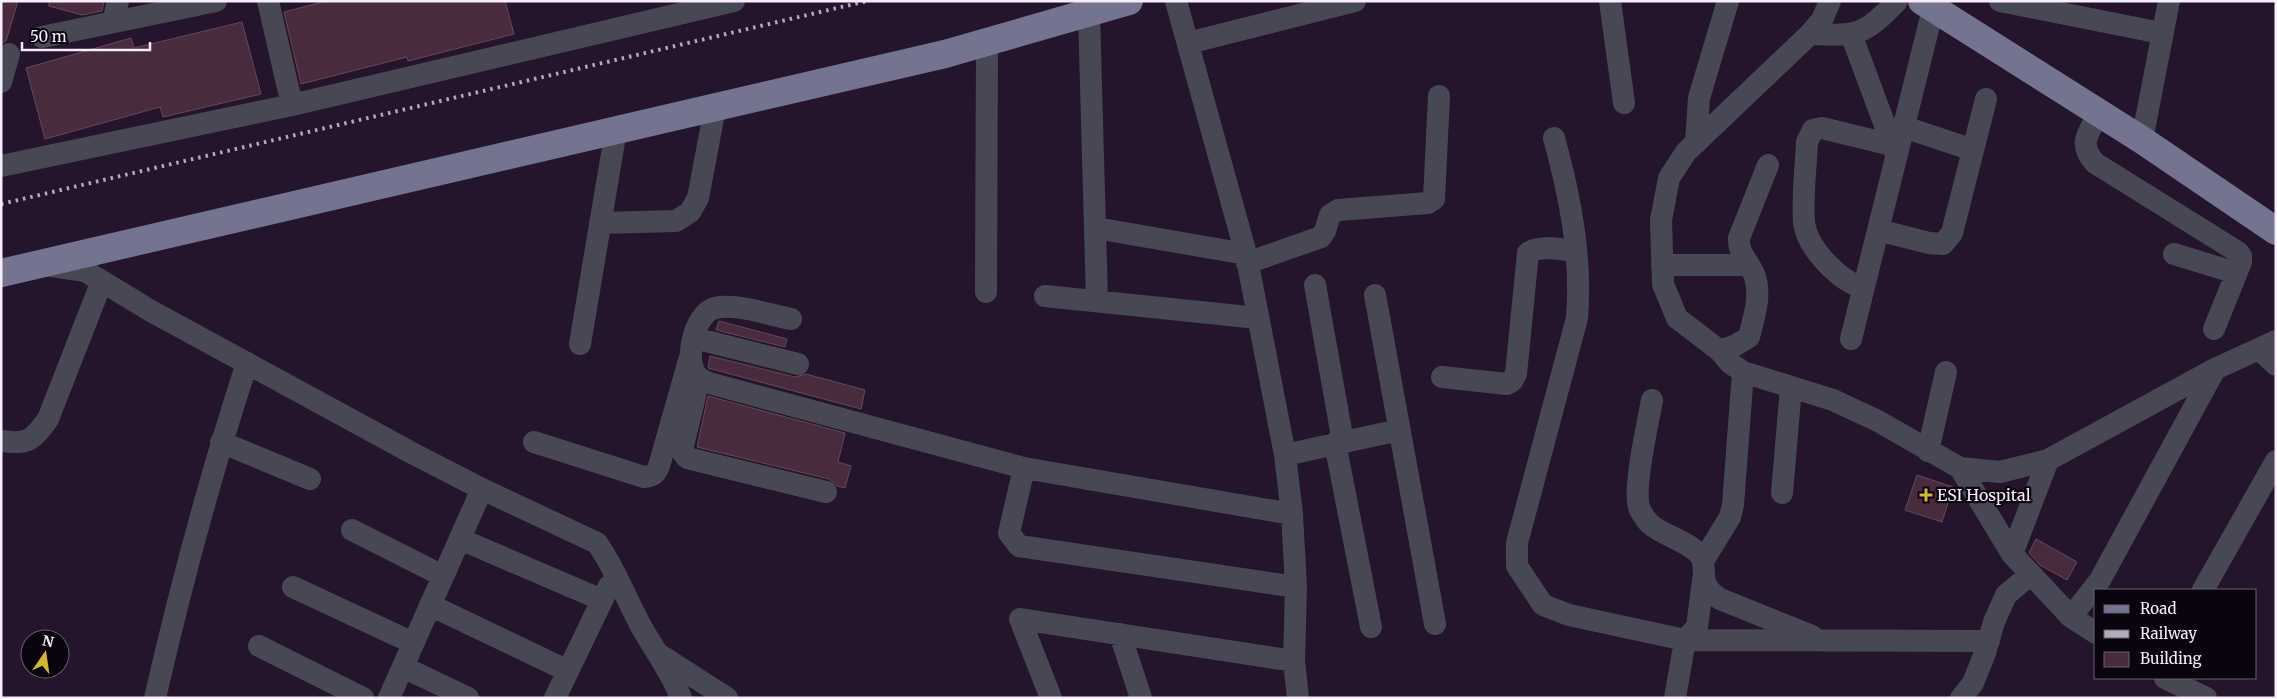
<svg xmlns="http://www.w3.org/2000/svg" width="2277" height="699" viewBox="0 0 2277 699" font-family="Merriweather,serif">
<rect width="100%" height="100%" fill="#24142c"/>
<path fill="#482c3d" stroke="#66485a" d="M 1,1 L 18,1 L 6,41 L 1,44 Z
M 49,1 L 104,1 L 102,11 L 82,15 L 49,6 Z
M 326,1 L 505,1 L 514,34 L 408,61 L 407,57 L 301,84 L 284,12 Z
M 242,22 L 261,94 L 163,117 L 160,107 L 45,139 L 26,68 L 131,38 L 134,48 Z
M 719,321 L 787,339 L 785,347 L 716,330 Z
M 710,356 L 795,377 L 806,374 L 865,390 L 861,409 L 708,368 Z
M 708,396 L 845,433 L 838,462 L 851,466 L 845,488 L 837,486 L 829,479 L 697,447 Z
M 1917,475 L 1953,487 L 1942,522 L 1905,510 Z
M 2036,539 L 2077,562 L 2067,580 L 2040,565 L 2029,553 Z"/>
<g fill="none" stroke-linecap="round" stroke-linejoin="round">
<path stroke="#484855" stroke-width="22" d="M 268,1 L 292,105
M 1176,1 L 1246,254 L 1285,455 L 1292,514 L 1296,587 L 1294,661 L 1298,698
M 1610,1 L 1624,103
M 1830,1 L 1822,20 L 1810,34 L 1686,152 L 1669,178 L 1661,220 L 1663,284 L 1677,318 L 1720,351 L 1730,363 L 1743,372 L 1833,400 L 1878,421 L 1960,468 L 2000,472 L 2048,460
M 2000,1 L 2161,33
M 1089,13 L 1097,301
M 113,22 L 118,1
M 1810,34 C 1858,36 1863,36 1897,1
M 1851,34 L 1896,155
M 42,37 L 216,1
M 1188,43 L 1355,1
M 1,82 L 9,54
M 2099,113 C 2089,133 2077,143 2095,163 L 2238,252 L 2241,256 L 2241,262 L 2214,329
M 1904,127 L 1973,150
M 1554,138 C 1570,196 1582,257 1577,318 L 1517,543 L 1517,566 L 1543,605 L 1569,615 L 1685,640 L 1989,641
M 2142,140 L 2169,1
M 1696,143 L 1699,98 L 1728,1
M 1,166 L 292,105 L 734,1
M 600,223 L 676,221 L 690,212 L 698,198 L 715,108
M 1096,228 L 1246,254
M 1878,230 L 1929,243 L 1943,244 L 1952,233 L 1986,99
M 2174,254 L 2236,273
M 1247,263 L 1321,237 L 1325,231 L 1330,215 L 1338,210 L 1428,203 L 1434,199 L 1439,96
M 45,265 L 85,271 L 151,311 L 412,453 L 482,489 L 597,543 C 616,570 626,599 642,628 C 655,651 672,673 681,698
M 1662,265 L 1749,265
M 1315,285 L 1343,442
M 1863,288 C 1840,281 1807,249 1804,222 C 1802,196 1806,168 1807,142 L 1813,130 L 1822,128 L 1892,145
M 986,292 L 987,42
M 1375,295 L 1435,624
M 1045,296 L 1258,318
M 791,319 C 770,315 736,303 715,308 C 694,313 682,364 699,378 C 702,380 706,382 709,383 L 1024,468 L 1292,514
M 694,338 L 798,364
M 1851,339 L 1933,9
M 580,344 L 616,130
M 2259,349 L 2276,365
M 1720,351 L 1736,345 L 1749,337 C 1754,317 1762,294 1754,274 C 1748,261 1738,253 1739,238 L 1768,165
M 1442,377 L 1507,384 L 1512,381 L 1516,374 L 1528,253 C 1540,244 1561,250 1576,251
M 697,388 L 683,446 L 683,453 L 687,458 L 826,492
M 1652,400 C 1648,423 1633,487 1639,507 C 1640,511 1646,520 1649,523 C 1662,535 1682,539 1696,551 C 1713,566 1692,581 1720,599 L 1812,636
M 1,441 C 28,445 33,440 48,419 L 102,281
M 221,442 L 310,479
M 534,442 L 644,477 C 653,476 656,474 659,466 L 690,357
M 1335,443 L 1371,627
M 1928,451 L 1946,372
M 1285,455 L 1399,430
M 1024,468 L 1009,533 L 1019,546 L 1296,587
M 1960,468 L 2012,554
M 1782,493 L 1791,387
M 352,530 L 443,576
M 460,539 L 602,600
M 1703,561 L 1730,517 L 1733,505 L 1743,372
M 293,587 L 413,643
M 2203,590 L 2276,461
M 430,605 L 568,671
M 2071,617 L 2100,580 L 2215,369
M 2096,633 L 2071,617 L 2012,554 L 2048,460 L 2215,369 L 2276,341
M 1120,634 L 1141,698
M 259,646 L 363,698
M 660,655 L 727,698
M 403,667 L 468,698
M 2165,678 L 2206,698
M 155,698 C 181,585 211,473 247,363
M 389,698 L 482,489
M 555,698 L 609,586
M 1051,698 L 1020,619 L 1294,661
M 1675,698 L 1685,640 L 1697,627 L 1703,580
M 1961,698 L 1973,683 L 1985,653 L 1994,622 L 2006,595 L 2031,574"/>
<path stroke="#747490" stroke-width="28" d="M 1922,1 L 2142,140 L 2276,231
M 1,273 L 945,54 L 1129,1"/>
<path stroke="#b4a8bb" stroke-width="4" stroke-dasharray="2.5 5" stroke-linecap="butt" d="M 1,204 L 867,1"/>
</g>
<path fill="#d3b635" stroke="#09040d" stroke-width="2" d="M1923.5 487.5h5v5h5v5h-5v5h-5v-5h-5v-5h5z"/>
<g text-anchor="middle" stroke-width="4.5" stroke-linejoin="round" paint-order="stroke">
<g font-size="16" fill="#f8edfe" stroke="#09040d" text-anchor="start">
<text x="1937" y="501">ESI Hospital</text>
</g>
</g>
<rect width="2277" height="699" fill="none" stroke="#f8edfe" stroke-width="5"/>
<rect x="2094" y="589" width="162" height="90" fill="#09040d" stroke="#69616d"/>
<rect x="2104" y="605" width="25" height="8" fill="#747490" stroke="#69616d"/>
<text x="2140" y="614" font-size="15" fill="#f8edfe">Road</text>
<rect x="2104" y="630" width="25" height="8" fill="#b4a8bb" stroke="#69616d"/>
<text x="2140" y="639" font-size="15" fill="#f8edfe">Railway</text>
<rect x="2104" y="652" width="25" height="15" fill="#482c3d" stroke="#69616d"/>
<text x="2140" y="664" font-size="15" fill="#f8edfe">Building</text>
<g transform="translate(45 654) rotate(13)"><circle r="24" fill="#09040d" stroke="#69616d"/>
<path d="M0-4L9 19L0 12L-9 19Z" fill="#d3b635"/>
<text y="-8" font-size="14" font-weight="bold" text-anchor="middle" fill="#f8edfe">N</text>
</g>
<path d="M22 42v8h128v-8" fill="none" stroke="#f8edfe" stroke-width="2.5"/>
<text x="30" y="42" font-size="15" fill="#f8edfe" stroke="#09040d" stroke-width="4" paint-order="stroke">50 m</text>
</svg>
